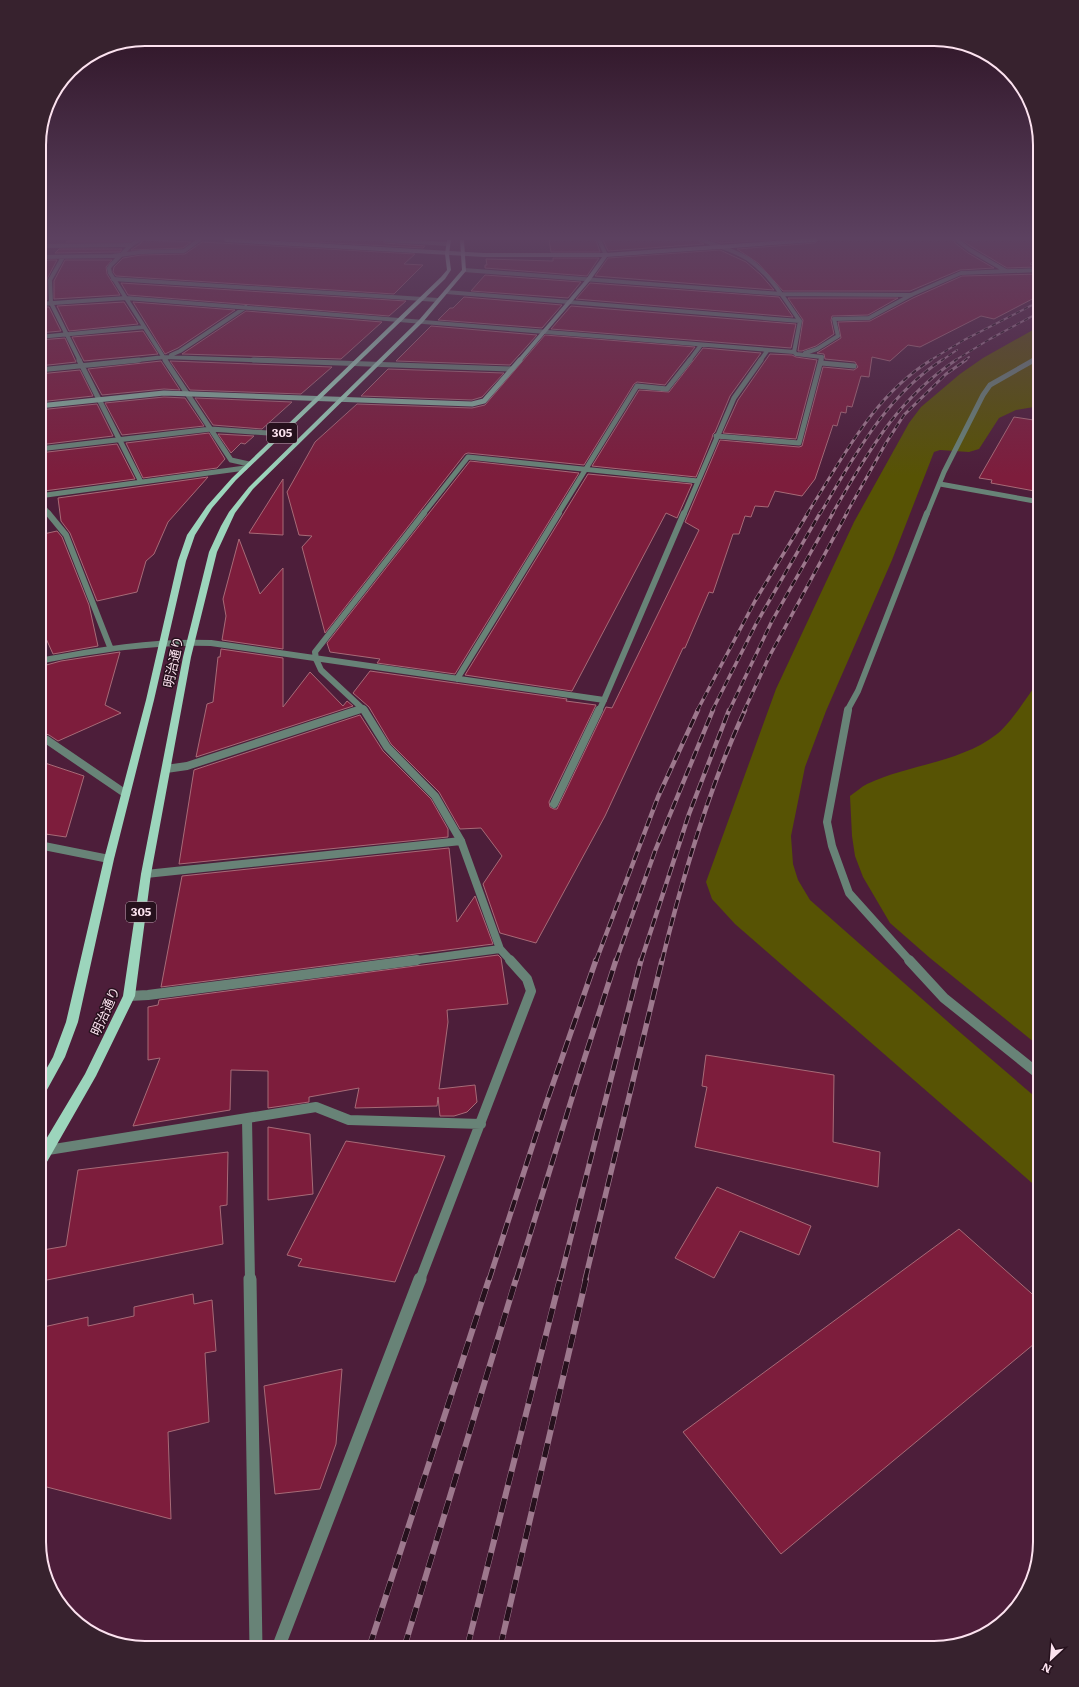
<svg xmlns="http://www.w3.org/2000/svg" width="1079" height="1687" viewBox="0 0 1079 1687" font-family="Literata,'Noto Sans JP',serif">
<rect width="100%" height="100%" fill="#4d1e3a"/>
<path fill="#575304" d="M 1040,326 L 1040,406 L 1016,410 L 999,418 L 979,449 L 969,452 L 940,450 L 934,452 L 892,560 L 826,711 L 805,767 L 791,836 L 793,864 L 798,880 L 810,900 L 955,1028 L 1040,1101 L 1040,1190 L 735,924 L 712,899 L 706,882 L 776,689 L 854,522 L 909,423 L 921,407 L 960,374 L 983,358 Z
M 1040,679 L 1040,1047 L 930,958 L 890,923 L 863,877 L 855,856 L 852,836 L 850,796 C 856,792 861,787 867,784 C 909,764 960,763 997,734 C 1011,723 1029,694 1040,679 Z"/>
<path fill="#7d1d3c" stroke="#a76a77" d="M 69,240 L 133,240 L 130,242 L 66,242 Z
M 142,240 L 172,241 L 191,242 L 183,248 L 131,250 L 141,243 Z
M 279,240 L 382,240 L 385,243 L 425,246 L 423,248 Z
M 549,240 L 596,240 L 600,252 L 551,252 Z
M 603,240 L 699,240 L 700,242 L 704,244 L 608,251 Z
M 711,240 L 772,240 L 721,243 Z
M 818,240 L 954,240 L 955,243 L 968,253 L 994,268 L 960,270 L 910,291 L 783,291 L 758,263 L 737,249 L 815,243 Z
M 962,240 L 1040,240 L 1040,255 L 1030,264 L 1037,267 L 1007,268 L 972,247 Z
M 202,242 L 415,254 L 404,264 L 423,265 L 394,294 L 116,276 L 113,272 L 114,267 L 123,258 L 141,255 L 185,254 Z
M 59,249 L 122,249 L 120,252 L 113,252 L 55,253 Z
M 720,250 L 746,262 L 761,275 L 774,290 L 595,276 L 608,258 Z
M 553,258 L 599,258 L 587,276 L 485,268 L 485,265 L 487,265 L 486,259 L 553,261 Z
M 48,260 L 57,260 L 47,279 L 47,300 L 39,300 L 39,269 Z
M 65,260 L 112,260 L 106,267 L 107,274 L 120,295 L 54,299 L 54,281 Z
M 1040,274 L 1040,295 L 994,319 L 981,316 L 920,347 L 908,345 L 890,361 L 872,357 L 869,377 L 861,376 L 852,407 L 847,406 L 846,413 L 841,412 L 837,426 L 833,425 L 815,479 L 802,496 L 775,491 L 768,507 L 755,506 L 751,517 L 745,516 L 739,534 L 733,534 L 713,593 L 709,592 L 685,648 L 683,648 L 605,816 L 536,943 L 500,933 L 483,884 L 502,856 L 481,828 L 460,829 L 439,792 L 391,744 L 369,707 L 353,693 L 370,671 L 567,699 L 566,701 L 596,705 L 549,802 L 550,807 L 554,809 L 557,809 L 606,707 L 612,708 L 699,530 L 685,522 L 720,440 L 799,447 L 802,446 L 823,367 L 854,370 L 858,367 L 855,362 L 825,359 L 824,354 L 817,353 L 841,338 L 838,322 L 870,321 L 913,298 L 962,276 Z
M 485,275 L 581,282 L 568,298 L 471,291 Z
M 121,283 L 406,301 L 389,316 L 128,295 Z
M 590,283 L 779,297 L 793,317 L 576,299 Z
M 464,297 L 562,305 L 542,328 L 438,320 L 450,308 L 453,308 Z
M 788,298 L 898,298 L 868,315 L 832,316 L 831,320 L 834,334 L 816,346 L 802,351 L 798,351 L 803,320 Z
M 124,302 L 138,324 L 69,331 L 57,306 Z
M 133,302 L 235,310 L 178,348 L 165,354 Z
M 571,306 L 796,324 L 791,348 L 551,329 Z
M 39,307 L 49,307 L 61,331 L 39,333 Z
M 246,311 L 382,322 L 341,359 L 182,354 Z
M 431,326 L 537,335 L 510,365 L 396,361 Z
M 143,331 L 158,354 L 84,361 L 72,337 Z
M 545,335 L 695,347 L 665,385 L 637,382 L 634,384 L 584,465 L 468,453 L 465,454 L 325,633 L 302,547 L 312,536 L 299,535 L 287,492 L 315,442 L 357,404 L 472,408 L 485,405 Z
M 65,338 L 76,362 L 39,366 L 39,340 Z
M 703,348 L 761,353 L 730,396 L 715,432 L 713,434 L 712,438 L 696,477 L 592,466 L 639,390 L 669,392 Z
M 770,354 L 792,355 L 796,357 L 817,360 L 796,439 L 723,433 L 738,400 Z
M 161,361 L 180,390 L 164,389 L 102,395 L 88,369 Z
M 170,361 L 332,367 L 301,394 L 190,390 Z
M 388,369 L 504,373 L 482,397 L 472,400 L 361,396 Z
M 80,370 L 93,396 L 39,402 L 39,374 Z
M 164,397 L 185,398 L 204,426 L 122,435 L 105,403 Z
M 195,398 L 292,402 L 262,429 L 213,425 Z
M 97,404 L 113,436 L 39,445 L 39,410 Z
M 1014,417 L 1040,421 L 1040,492 L 991,483 L 992,480 L 979,478 Z
M 209,433 L 225,459 L 217,468 L 143,478 L 126,443 Z
M 218,434 L 254,436 L 245,444 L 241,443 L 231,453 Z
M 117,444 L 135,479 L 44,491 L 39,479 L 39,453 Z
M 470,461 L 579,473 L 455,674 L 377,663 L 380,659 L 330,652 L 327,643 Z
M 588,474 L 692,484 L 677,518 L 666,513 L 572,691 L 465,675 Z
M 208,477 L 168,522 L 154,554 L 146,561 L 137,592 L 97,601 L 70,533 L 61,521 L 58,498 Z
M 283,479 L 283,535 L 249,533 Z
M 57,531 L 62,537 L 89,605 L 98,646 L 53,654 L 39,623 L 39,535 Z
M 239,539 L 260,594 L 283,568 L 283,649 L 222,640 L 226,616 L 223,599 Z
M 221,649 L 283,658 L 283,707 L 310,672 L 343,706 L 347,701 L 353,706 L 196,757 L 207,704 L 213,702 L 218,657 L 220,657 Z
M 120,652 L 105,705 L 121,713 L 58,741 L 49,735 L 39,732 L 39,667 L 61,661 Z
M 360,715 L 383,751 L 431,799 L 448,829 L 448,837 L 179,864 L 194,770 Z
M 39,761 L 84,776 L 66,837 L 39,833 Z
M 449,848 L 457,922 L 475,896 L 493,944 L 161,987 L 182,876 Z
M 498,955 L 501,958 L 508,1004 L 447,1010 L 448,1022 L 439,1089 L 475,1085 L 477,1102 L 467,1112 L 454,1116 L 440,1116 L 438,1097 L 437,1106 L 355,1108 L 359,1088 L 309,1097 L 309,1102 L 268,1108 L 268,1071 L 231,1070 L 230,1110 L 133,1126 L 160,1058 L 148,1060 L 148,1007 L 158,1005 L 159,1000 Z
M 706,1055 L 834,1075 L 833,1142 L 880,1152 L 878,1187 L 695,1147 L 707,1087 L 702,1086 Z
M 268,1127 L 310,1134 L 313,1194 L 268,1200 Z
M 346,1141 L 445,1156 L 395,1282 L 298,1266 L 302,1259 L 287,1255 Z
M 228,1152 L 227,1205 L 220,1206 L 223,1244 L 42,1281 L 43,1250 L 66,1246 L 78,1170 Z
M 717,1187 L 811,1226 L 799,1255 L 740,1231 L 714,1278 L 675,1258 Z
M 959,1229 L 1040,1301 L 1040,1339 L 781,1554 L 683,1432 Z
M 193,1294 L 194,1304 L 212,1300 L 216,1351 L 205,1353 L 209,1422 L 168,1432 L 171,1519 L 39,1485 L 39,1328 L 88,1317 L 88,1326 L 134,1316 L 134,1307 Z
M 342,1369 L 336,1444 L 320,1489 L 275,1494 L 264,1386 Z"/>
<g fill="none" stroke-linecap="round" stroke-linejoin="round">
<path stroke="#688377" stroke-width="4" d="M 385,240 L 448,244
M 39,246 L 131,245
M 113,279 L 438,300
M 794,352 L 796,354 L 822,357 L 821,361
M 805,353 L 817,349 L 838,336 L 834,319 L 869,318 L 911,295
M 1032,361 L 1040,356"/>
<path stroke="#688377" stroke-width="5" d="M 821,363 L 854,366
M 716,436 L 799,443 L 821,360
M 940,484 L 1040,502
M 927,514 L 944,472 L 983,395 L 990,385 L 1034,360"/>
<path stroke="#688377" stroke-width="6" d="M 316,659 L 321,670 L 365,711
M 599,711 L 604,700
M 847,711 L 858,691 L 927,513"/>
<path stroke="#688377" stroke-width="8" d="M 364,710 L 387,747 L 435,796 L 461,841
M 848,710 L 827,822 L 832,846 L 849,893 L 910,961
M 39,737 L 47,740 L 126,794
M 554,804 L 599,710"/>
<path stroke="#688377" stroke-width="10" d="M 909,960 L 944,998 L 1040,1075
M 247,1119 L 250,1280"/>
<path stroke="#688377" stroke-width="13" d="M 250,1279 L 256,1648"/>
<path stroke="#688377" stroke-width="4" d="M 139,240 L 131,245 L 111,265 L 109,268 L 110,273 L 166,361
M 599,240 L 606,255
M 957,240 L 970,250 L 1006,271
M 39,257 L 113,256 L 141,252 L 184,251 L 199,240
M 63,257 L 50,280 L 51,303 L 80,361
M 464,270 L 781,294 L 911,295 L 961,273 L 1040,270
M 446,292 L 800,321
M 39,304 L 126,298 L 794,352 L 800,321 C 785,300 770,274 748,259 C 734,250 717,246 702,240
M 39,337 L 144,327
M 171,355 L 180,351 L 246,307
M 130,361 L 164,357 L 280,361
M 689,361 L 701,345
M 760,361 L 767,351"/>
<path stroke="#688377" stroke-width="5" d="M 79,360 L 141,482
M 165,360 L 231,460 L 249,464
M 253,360 L 512,369
M 39,370 L 139,360
M 39,449 L 211,429 L 282,434
M 39,496 L 245,468
M 39,502 L 49,514
M 423,514 L 468,457 L 698,481
M 558,514 L 637,386 L 667,389 L 690,360
M 684,514 L 734,398 L 761,360"/>
<path stroke="#688377" stroke-width="6" d="M 48,513 L 66,535 L 110,647
M 316,659 L 315,652 L 424,513
M 39,661 C 96,650 153,641 211,643 L 604,700 L 684,513
M 457,679 L 559,513
M 355,711 L 363,708"/>
<path stroke="#688377" stroke-width="8" d="M 166,769 L 187,766 L 358,710
M 39,845 L 109,859
M 146,874 L 461,841 L 500,949 L 511,961
M 410,961 L 500,949"/>
<path stroke="#688377" stroke-width="10" d="M 129,996 L 148,995 L 417,960
M 48,1150 L 316,1107 L 349,1120 L 481,1124
M 420,1280 L 531,991 L 527,979 L 510,960"/>
<path stroke="#688377" stroke-width="13" d="M 278,1648 L 420,1279"/>
<path stroke="#86b19e" stroke-width="4" d="M 226,240 L 484,255 L 606,255 L 815,240
M 519,361 L 588,280 L 606,255"/>
<path stroke="#86b19e" stroke-width="5" d="M 39,406 L 164,393 L 472,404 L 484,401 L 520,360"/>
<path fill="#9cd5bc" fill-rule="evenodd" d="M 447,240 L 451,240 L 449,254 L 451,270 L 445,279 L 236,480 L 212,508 L 195,535 L 186,561 L 154,700 L 114,859 L 78,1022 L 65,1057 L 43,1097 L 39,1099 L 39,1082 L 53,1057 L 66,1022 L 104,859 L 146,700 L 178,561 L 187,535 L 207,506 L 232,478 L 441,277 L 447,270 L 445,254 Z
M 460,240 L 464,240 L 466,271 L 423,322 L 253,489 L 235,513 L 217,552 L 191,657 L 151,874 L 135,996 L 96,1076 L 44,1167 L 39,1168 L 39,1151 L 85,1074 L 123,996 L 141,874 L 183,657 L 209,552 L 221,526 L 229,512 L 249,487 L 419,320 L 462,270 Z"/>
<g stroke="#9d788d" stroke-width="2">
<path id="rail-far5" d="M 929,361 L 964,340 L 1040,301
M 941,361 L 957,350
M 954,361 L 990,339 L 1040,312
M 964,361 L 969,357"/>
</g>
<g stroke="#9d788d" stroke-width="3">
<path id="rail-far4" d="M 807,514 C 843,458 872,397 931,360
M 820,514 C 854,457 885,397 942,360
M 832,514 C 868,453 895,401 956,360
M 846,514 L 886,443 L 904,415 L 946,374 L 966,360"/>
</g>
<g stroke="#9d788d" stroke-width="3.5">
<path id="rail-far3" d="M 697,711 L 755,601 L 808,513
M 712,711 L 756,624 L 820,513
M 729,711 L 772,621 L 833,513
M 744,711 L 769,657 L 847,513"/>
</g>
<g stroke="#9d788d" stroke-width="4.5">
<path id="rail-far2" d="M 596,961 L 658,797 L 698,710
M 616,961 L 655,851 L 713,710
M 641,961 L 689,814 L 729,710
M 662,961 C 683,875 708,790 745,710"/>
</g>
<g stroke="#9d788d" stroke-width="5.5">
<path id="rail-far1" d="M 489,1280 L 546,1104 L 596,960
M 516,1280 L 575,1088 L 616,960
M 560,1280 L 641,960
M 585,1280 L 662,960"/>
</g>
<g stroke="#9d788d" stroke-width="6">
<path id="rail" d="M 369,1648 L 489,1279
M 404,1648 L 516,1279
M 467,1648 L 560,1279
M 500,1648 L 586,1279"/>
</g>
<use href="#rail-far5" stroke="#26111d" stroke-width="1.5" stroke-dasharray="4.5" stroke-linecap="butt"/>
<use href="#rail-far4" stroke="#26111d" stroke-width="2" stroke-dasharray="5.5" stroke-linecap="butt"/>
<use href="#rail-far3" stroke="#26111d" stroke-width="2.5" stroke-dasharray="7" stroke-linecap="butt"/>
<use href="#rail-far2" stroke="#26111d" stroke-width="3" stroke-dasharray="9" stroke-linecap="butt"/>
<use href="#rail-far1" stroke="#26111d" stroke-width="4" stroke-dasharray="12" stroke-linecap="butt"/>
<use href="#rail" stroke="#26111d" stroke-width="5" stroke-dasharray="14" stroke-linecap="butt"/>
</g>
<linearGradient id="sky" x2="0" y2="1"><stop stop-color="#2a1020"/><stop offset="0.5" stop-color="#5c4160"/><stop offset="1" stop-color="#5c4160" stop-opacity="0"/></linearGradient>
<rect width="1079" height="476" fill="url(#sky)"/>
<g text-anchor="middle" stroke-width="3" stroke-linejoin="round" paint-order="stroke">
<g fill="#26111d" stroke="#bca3b0" stroke-width="1">
<rect x="267" y="423" width="30" height="20" rx="3"/>
<rect x="126" y="902" width="30" height="20" rx="3"/>
</g>
<g font-size="12" font-weight="bold" fill="#fce2ef">
<text x="282" y="437">305</text>
<text x="141" y="916">305</text>
</g>
<g font-size="13" fill="#fce2ef" stroke="#26111d">
<text transform="translate(173 662) rotate(-78)" y="5">明治通り</text>
<text transform="translate(105 1011) rotate(-66)" y="5">明治通り</text>
</g>
</g>
<path d="M0 0H1079V1687H0ZM145 46H934A99 99 0 0 1 1033 145V1542A99 99 0 0 1 934 1641H145A99 99 0 0 1 46 1542V145A99 99 0 0 1 145 46Z" fill="#37222e" fill-rule="evenodd"/>
<path fill="none" stroke="#fce2ef" stroke-width="2" d="M145 46H934A99 99 0 0 1 1033 145V1542A99 99 0 0 1 934 1641H145A99 99 0 0 1 46 1542V145A99 99 0 0 1 145 46Z"/>
<g transform="translate(1051 1659) rotate(206)" stroke="#26111d" stroke-width="3" paint-order="stroke">
<path d="M0-3L7 15L0 10L-7 15Z" fill="#fce2ef"/>
<text y="-6" font-size="11" font-weight="bold" text-anchor="middle" fill="#fce2ef">N</text>
</g>
</svg>
